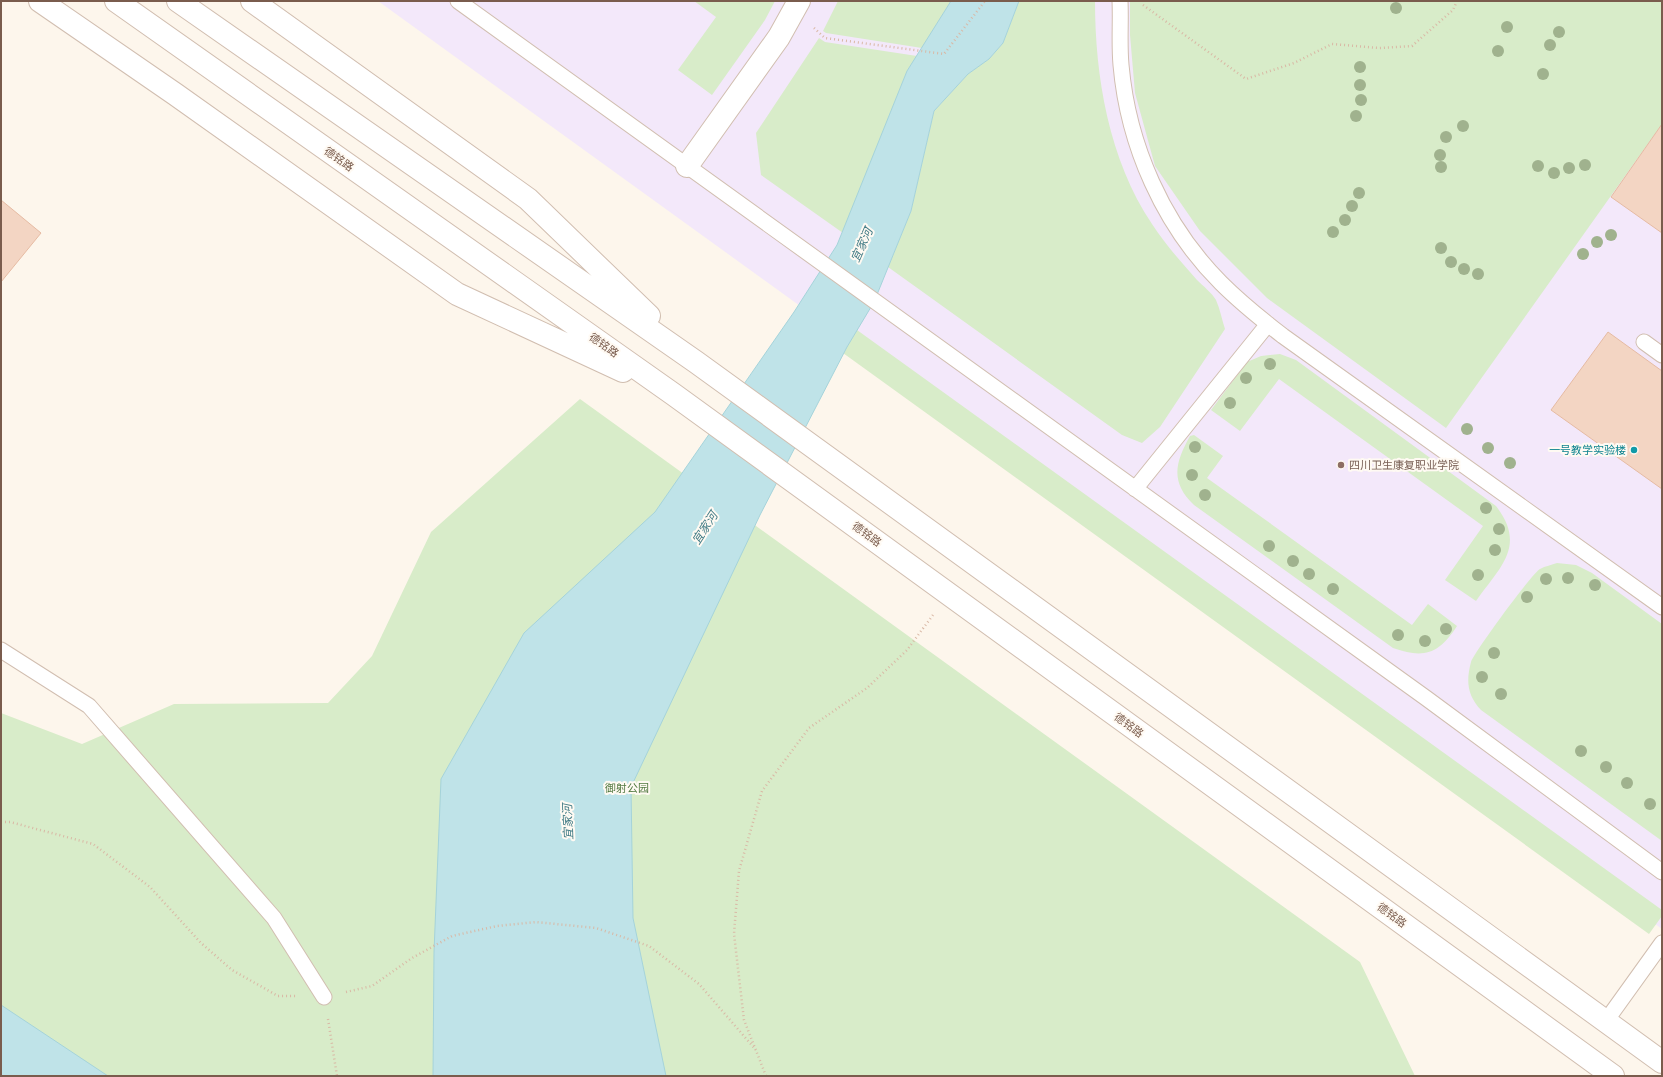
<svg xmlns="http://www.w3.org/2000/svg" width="1663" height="1077" viewBox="0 0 1663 1077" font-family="Mulish,'Noto Sans SC',sans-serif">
<rect width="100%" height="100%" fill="#fdf6ec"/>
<path fill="#f3e8fa" d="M 378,1 L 1662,1 L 1662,929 Z"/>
<path fill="#d8ecc9" d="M 694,1 L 775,1 L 765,20 L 712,95 L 678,70 L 716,17 Z
M 838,1 L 951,1 L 922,48 L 826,33 L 823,31 Z
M 1019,1 L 1095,1 C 1095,77 1109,160 1152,224 C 1165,244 1181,262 1197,280 C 1203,286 1212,293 1216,300 C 1220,309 1222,320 1225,329 L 1160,427 L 1142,443 L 1122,435 L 888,267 L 911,211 L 934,111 L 968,74 L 989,59 L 1003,43 Z
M 1130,1 L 1662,1 L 1662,124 L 1446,428 L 1267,298 L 1200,231 L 1155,166 L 1135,93 L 1130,35 Z
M 819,38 L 825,42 L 917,56 L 907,71 L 843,233 L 761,175 L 756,133 Z
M 857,330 L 1662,910 L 1662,916 L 1649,934 L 843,353 Z
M 1280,354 L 1296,360 L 1496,506 C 1527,546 1500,567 1476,601 L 1445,580 L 1483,526 L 1279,379 L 1240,431 L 1211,410 L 1247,362 L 1261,356 Z
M 580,399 L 1360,962 L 1415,1076 L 1,1076 L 1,713 L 82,744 L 174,704 L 328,703 L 372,656 L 431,532 Z
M 1194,435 L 1223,456 L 1207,478 L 1412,625 L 1428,604 L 1457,626 C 1439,654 1424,659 1393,648 L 1194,505 C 1170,482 1175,463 1190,436 Z
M 1557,563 L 1576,565 L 1592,573 L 1662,624 L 1662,841 L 1481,710 C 1467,695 1466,681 1471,662 C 1473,654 1533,572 1540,569 C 1545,566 1552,565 1557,563 Z"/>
<path fill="#bfe3e8" stroke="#a5d3da" d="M 951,1 L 1019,1 L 1003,43 L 989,59 L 968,74 L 934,111 L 911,211 L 874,302 L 847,347 L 760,515 L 631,787 L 633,918 L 666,1076 L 433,1076 L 434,952 L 441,779 L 524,633 L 655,512 L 794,312 L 837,245 L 907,71 Z
M 1,1005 L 108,1076 L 1,1076 Z"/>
<path fill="#f3d5c3" stroke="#e6bba3" d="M 1662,124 L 1662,233 L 1611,197 Z
M 1,200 L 41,233 L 1,282 Z
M 1608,332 L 1662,371 L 1662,489 L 1551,410 Z"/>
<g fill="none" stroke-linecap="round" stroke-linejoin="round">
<g stroke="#d1beb0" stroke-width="17">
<path id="service" d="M 458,1 L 1426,698 L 1662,872
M 1120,1 C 1121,22 1119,43 1121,65 C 1128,145 1163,225 1221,283 C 1240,302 1261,319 1283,336 L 1662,607
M 1644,342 L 1662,355
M 1135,489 L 1268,324
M 1,650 L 89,706 L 274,918 L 324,997
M 1606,1021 L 1662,943"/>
</g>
<g stroke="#d1beb0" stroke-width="24">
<path id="minor" d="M 687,166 L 779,37 L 799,1"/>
</g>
<g stroke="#d1beb0" stroke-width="24">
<path id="tertiary" d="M 40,1 L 175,94 L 457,294 L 623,371
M 116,1 L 673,394 L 1613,1076
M 178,1 L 696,362 L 1662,1062
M 252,1 L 528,199 L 649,316"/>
</g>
<path stroke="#d9b8a5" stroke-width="2.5" stroke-dasharray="1 3" stroke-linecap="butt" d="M 1143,5 L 1246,79 L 1294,63 L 1332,44 L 1379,48 L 1412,46 L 1453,10 L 1457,1
M 814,28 L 825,38 L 944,54 L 985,1
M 1,822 L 10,822 L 93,844 L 150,887 L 201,943 L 232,970 L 278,996 L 296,996
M 346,992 L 372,986 L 412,958 L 452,936 L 497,926 L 536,922 L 596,928 L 649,946 L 699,984 L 756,1050
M 328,1019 L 337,1076
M 766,1076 L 744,1020 L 734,934 L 739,871 L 762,791 L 809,728 L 867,688 L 907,650 L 933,615"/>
<use href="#service" stroke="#fff" stroke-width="15"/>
<use href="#minor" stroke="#fff" stroke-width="22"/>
<use href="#tertiary" stroke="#fff" stroke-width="22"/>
</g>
<g fill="#a0b28e">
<circle cx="1396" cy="8" r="6"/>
<circle cx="1507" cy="27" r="6"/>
<circle cx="1559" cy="32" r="6"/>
<circle cx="1550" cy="45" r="6"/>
<circle cx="1498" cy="51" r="6"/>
<circle cx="1360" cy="67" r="6"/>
<circle cx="1543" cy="74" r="6"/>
<circle cx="1360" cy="85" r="6"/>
<circle cx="1361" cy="100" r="6"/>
<circle cx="1356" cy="116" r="6"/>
<circle cx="1463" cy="126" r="6"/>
<circle cx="1446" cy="137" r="6"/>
<circle cx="1440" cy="155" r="6"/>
<circle cx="1585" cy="165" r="6"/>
<circle cx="1538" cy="166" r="6"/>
<circle cx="1441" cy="167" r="6"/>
<circle cx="1569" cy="168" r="6"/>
<circle cx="1554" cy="173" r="6"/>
<circle cx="1359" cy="193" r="6"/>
<circle cx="1352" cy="206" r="6"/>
<circle cx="1345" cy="220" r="6"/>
<circle cx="1333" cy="232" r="6"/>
<circle cx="1611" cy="235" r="6"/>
<circle cx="1597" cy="242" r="6"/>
<circle cx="1441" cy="248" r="6"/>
<circle cx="1583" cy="254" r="6"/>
<circle cx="1451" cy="262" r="6"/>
<circle cx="1464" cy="269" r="6"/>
<circle cx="1478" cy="274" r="6"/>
<circle cx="1270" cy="364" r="6"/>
<circle cx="1246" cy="378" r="6"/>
<circle cx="1230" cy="403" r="6"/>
<circle cx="1467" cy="429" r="6"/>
<circle cx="1195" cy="447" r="6"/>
<circle cx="1488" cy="448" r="6"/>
<circle cx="1510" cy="463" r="6"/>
<circle cx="1192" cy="475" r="6"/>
<circle cx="1205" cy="495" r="6"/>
<circle cx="1486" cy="508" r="6"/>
<circle cx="1499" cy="529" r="6"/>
<circle cx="1269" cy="546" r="6"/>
<circle cx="1495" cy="550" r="6"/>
<circle cx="1293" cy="561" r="6"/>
<circle cx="1309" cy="574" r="6"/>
<circle cx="1478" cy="575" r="6"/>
<circle cx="1568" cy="578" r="6"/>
<circle cx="1546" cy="579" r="6"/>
<circle cx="1595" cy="585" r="6"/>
<circle cx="1333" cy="589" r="6"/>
<circle cx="1527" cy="597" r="6"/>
<circle cx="1446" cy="629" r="6"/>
<circle cx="1398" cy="635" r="6"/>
<circle cx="1425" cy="641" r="6"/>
<circle cx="1494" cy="653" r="6"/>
<circle cx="1482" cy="677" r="6"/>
<circle cx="1501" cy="694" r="6"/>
<circle cx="1581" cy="751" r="6"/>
<circle cx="1606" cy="767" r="6"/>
<circle cx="1627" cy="783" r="6"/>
<circle cx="1650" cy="804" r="6"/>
</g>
<circle fill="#0f9aa8" stroke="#fffaf3" stroke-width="1.5" cx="1634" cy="450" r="4"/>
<circle fill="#8d6e63" stroke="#fffaf3" stroke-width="1.5" cx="1341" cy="465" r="4"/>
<g text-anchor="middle" stroke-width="4" stroke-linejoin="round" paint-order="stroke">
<g font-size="11" fill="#7a5c4d" stroke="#fffaf3">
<text transform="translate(339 159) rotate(35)" y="4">德铭路</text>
<text transform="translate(604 345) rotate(35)" y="4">德铭路</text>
<text transform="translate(867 534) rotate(36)" y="4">德铭路</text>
<text transform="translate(1129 725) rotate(36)" y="4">德铭路</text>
<text transform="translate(1392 915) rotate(36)" y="4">德铭路</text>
</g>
<g font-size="11" fill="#0d838f" stroke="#fffaf3" text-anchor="end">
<text x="1626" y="454">一号教学实验楼</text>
</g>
<g font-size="11" fill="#785e54" stroke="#fffaf3" text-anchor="start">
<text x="1349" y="469">四川卫生康复职业学院</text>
</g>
<g font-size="11" fill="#537a41" stroke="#fffaf3">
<text x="627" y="792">御射公园</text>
</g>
<g font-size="12" font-style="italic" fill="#437c86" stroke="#fffaf3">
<text transform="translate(862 245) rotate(-66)" y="4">宜家河</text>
<text transform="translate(705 528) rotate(-57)" y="4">宜家河</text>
<text transform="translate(568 822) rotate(-92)" y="4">宜家河</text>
</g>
</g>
<rect width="1663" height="1077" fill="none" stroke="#7a5c4d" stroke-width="4"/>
</svg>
